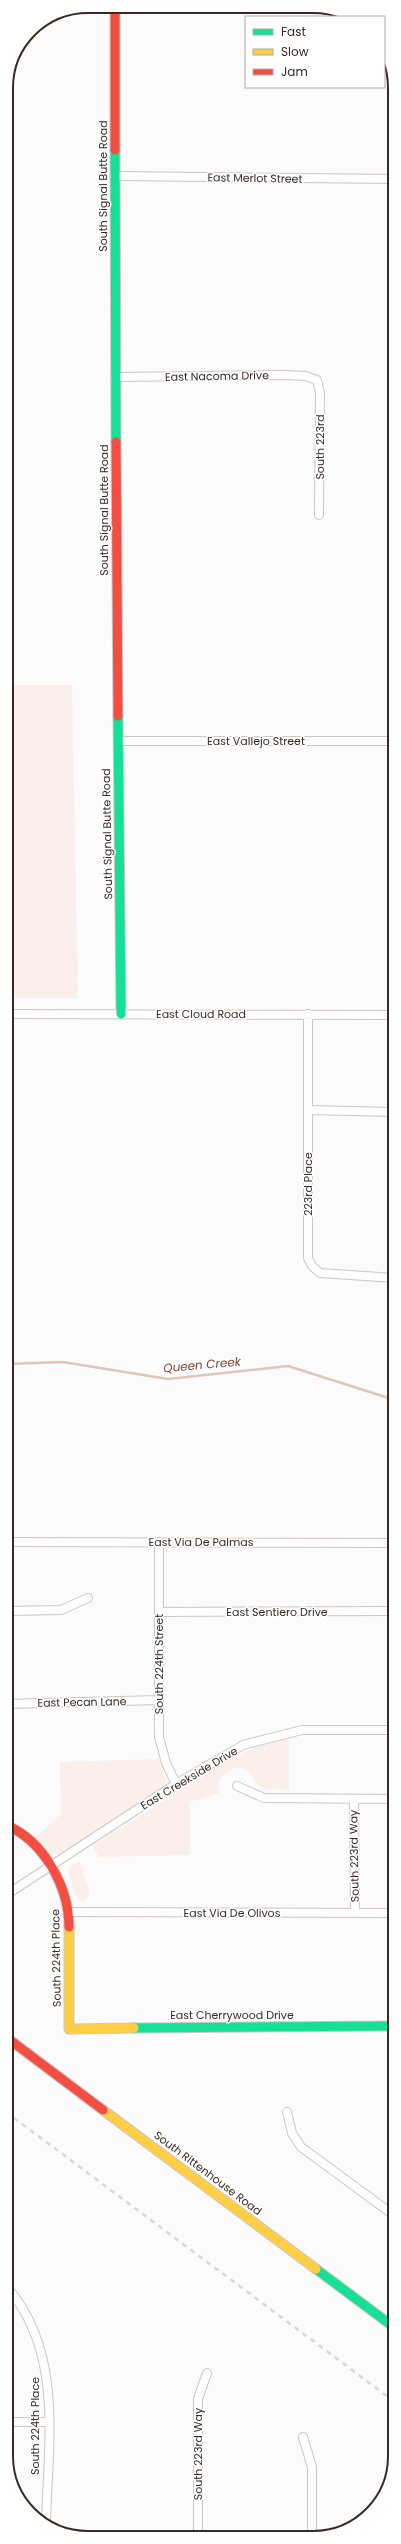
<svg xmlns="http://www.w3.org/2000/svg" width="401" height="2544" viewBox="0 0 401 2544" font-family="Poppins,sans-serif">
<rect width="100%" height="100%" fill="#fbfbfb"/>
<path fill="#fbefec" d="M 6,685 L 72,685 L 78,998 L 6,998 Z
M 289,1738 L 289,1790 L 263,1789 C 252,1783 248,1757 226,1773 C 218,1779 218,1784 219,1793 L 190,1802 L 190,1855 L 99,1857 L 92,1846 L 231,1758 L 262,1745 Z
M 159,1759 L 166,1780 L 162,1788 L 62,1852 L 58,1854 L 46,1852 L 36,1837 L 61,1814 L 60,1762 Z
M 80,1862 L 90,1894 L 82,1903 L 76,1896 L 68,1872 L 73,1864 Z"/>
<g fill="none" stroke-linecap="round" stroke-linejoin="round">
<path stroke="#e0c5bd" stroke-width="2.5" d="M 6,1364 L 63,1362 L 168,1379 L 288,1366 L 395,1400"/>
<g stroke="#cdc6c5" stroke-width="10">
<path id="street" d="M 114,176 L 395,179
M 115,377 L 285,375 L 306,376 L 317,380 L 320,393 L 319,515
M 118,741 L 395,741
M 6,1014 L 395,1015
M 308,1014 L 308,1258 L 312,1266 L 320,1273 L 395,1278
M 308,1110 L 395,1112
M 6,1542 L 395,1543
M 159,1542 L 159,1737 L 166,1763 L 176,1784
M 6,1611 L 61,1610 L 88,1598
M 159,1612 L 395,1611
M 6,1704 L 159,1700
M 237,1786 L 264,1798 L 395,1799
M 354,1799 L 355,1913
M 6,1895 L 176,1784 L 243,1745 L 302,1730 L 395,1730
M 69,1912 L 395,1913
M 287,2112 L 292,2133 L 301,2147 L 395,2216
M 390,2212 L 395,2205
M 6,2286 C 64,2351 48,2443 46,2522
M 6,2422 L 48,2422
M 303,2437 L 312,2467 L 312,2538
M 198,2537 L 198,2399 L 207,2373"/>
</g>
<g stroke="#cdc6c5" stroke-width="11">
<path id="fast" d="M 115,150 L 116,442
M 118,716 L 121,1014
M 134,2028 L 395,2026
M 316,2269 L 395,2328"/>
</g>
<g stroke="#cdc6c5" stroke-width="11">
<path id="slow" d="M 69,1927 L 69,2029 L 134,2028
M 103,2110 L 316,2269"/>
</g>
<g stroke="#cdc6c5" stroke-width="11">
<path id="jam" d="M 115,6 L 115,150
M 116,442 L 118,716
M 6,1825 C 44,1841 69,1887 69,1927
M 6,2037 L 103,2110"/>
</g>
<use href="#street" stroke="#fefefe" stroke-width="8"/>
<use href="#fast" stroke="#16e098" stroke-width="9"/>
<use href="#slow" stroke="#ffcf43" stroke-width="9"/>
<use href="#jam" stroke="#f24e42" stroke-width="9"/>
<path stroke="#d8d7d6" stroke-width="2.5" stroke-dasharray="5 5" stroke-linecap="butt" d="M 6,2112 L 395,2402"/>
</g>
<g text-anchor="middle" stroke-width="3" stroke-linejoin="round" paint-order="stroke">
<g font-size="11" fill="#382924" stroke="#fff">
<text transform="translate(255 178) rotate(1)" y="4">East Merlot Street</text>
<text transform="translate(103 186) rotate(-90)" y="4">South Signal Butte Road</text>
<text transform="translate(217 376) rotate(-1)" y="4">East Nacoma Drive</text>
<text transform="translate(320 447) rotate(-90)" y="4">South 223rd</text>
<text transform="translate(104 510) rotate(-90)" y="4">South Signal Butte Road</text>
<text x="256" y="745">East Vallejo Street</text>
<text transform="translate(107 834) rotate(-91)" y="4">South Signal Butte Road</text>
<text x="201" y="1018">East Cloud Road</text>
<text transform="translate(308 1184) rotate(-90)" y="4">223rd Place</text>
<text x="201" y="1546">East Via De Palmas</text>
<text x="277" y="1616">East Sentiero Drive</text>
<text transform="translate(159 1664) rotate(-90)" y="4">South 224th Street</text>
<text transform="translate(82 1702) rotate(-1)" y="4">East Pecan Lane</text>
<text transform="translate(189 1778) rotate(-31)" y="4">East Creekside Drive</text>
<text transform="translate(354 1856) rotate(-91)" y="4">South 223rd Way</text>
<text x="232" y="1917">East Via De Olivos</text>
<text transform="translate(56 1958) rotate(-91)" y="4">South 224th Place</text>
<text x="232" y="2019">East Cherrywood Drive</text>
<text transform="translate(208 2173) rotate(37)" y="4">South Rittenhouse Road</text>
<text transform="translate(35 2426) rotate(-90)" y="4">South 224th Place</text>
<text transform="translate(198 2454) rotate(-90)" y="4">South 223rd Way</text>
</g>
<g font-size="12" font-style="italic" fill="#7b4738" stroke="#fff">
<text transform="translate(202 1365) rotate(-5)" y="4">Queen Creek</text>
</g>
</g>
<path d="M0 0H401V2544H0ZM88 13H313A75 75 0 0 1 388 88V2456A75 75 0 0 1 313 2531H88A75 75 0 0 1 13 2456V88A75 75 0 0 1 88 13Z" fill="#fff" fill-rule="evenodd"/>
<path fill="none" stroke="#382924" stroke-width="2" d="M88 13H313A75 75 0 0 1 388 88V2456A75 75 0 0 1 313 2531H88A75 75 0 0 1 13 2456V88A75 75 0 0 1 88 13Z"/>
<rect x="245" y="16" width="140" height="72" fill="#ffffff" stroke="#afa9a7"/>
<rect x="253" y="29" width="20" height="6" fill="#16e098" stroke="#afa9a7"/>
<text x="281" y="36" font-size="12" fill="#382924">Fast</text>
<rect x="253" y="49" width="20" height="6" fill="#ffcf43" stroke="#afa9a7"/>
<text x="281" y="56" font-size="12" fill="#382924">Slow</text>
<rect x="253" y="69" width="20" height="6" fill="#f24e42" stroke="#afa9a7"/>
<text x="281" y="76" font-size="12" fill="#382924">Jam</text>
</svg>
